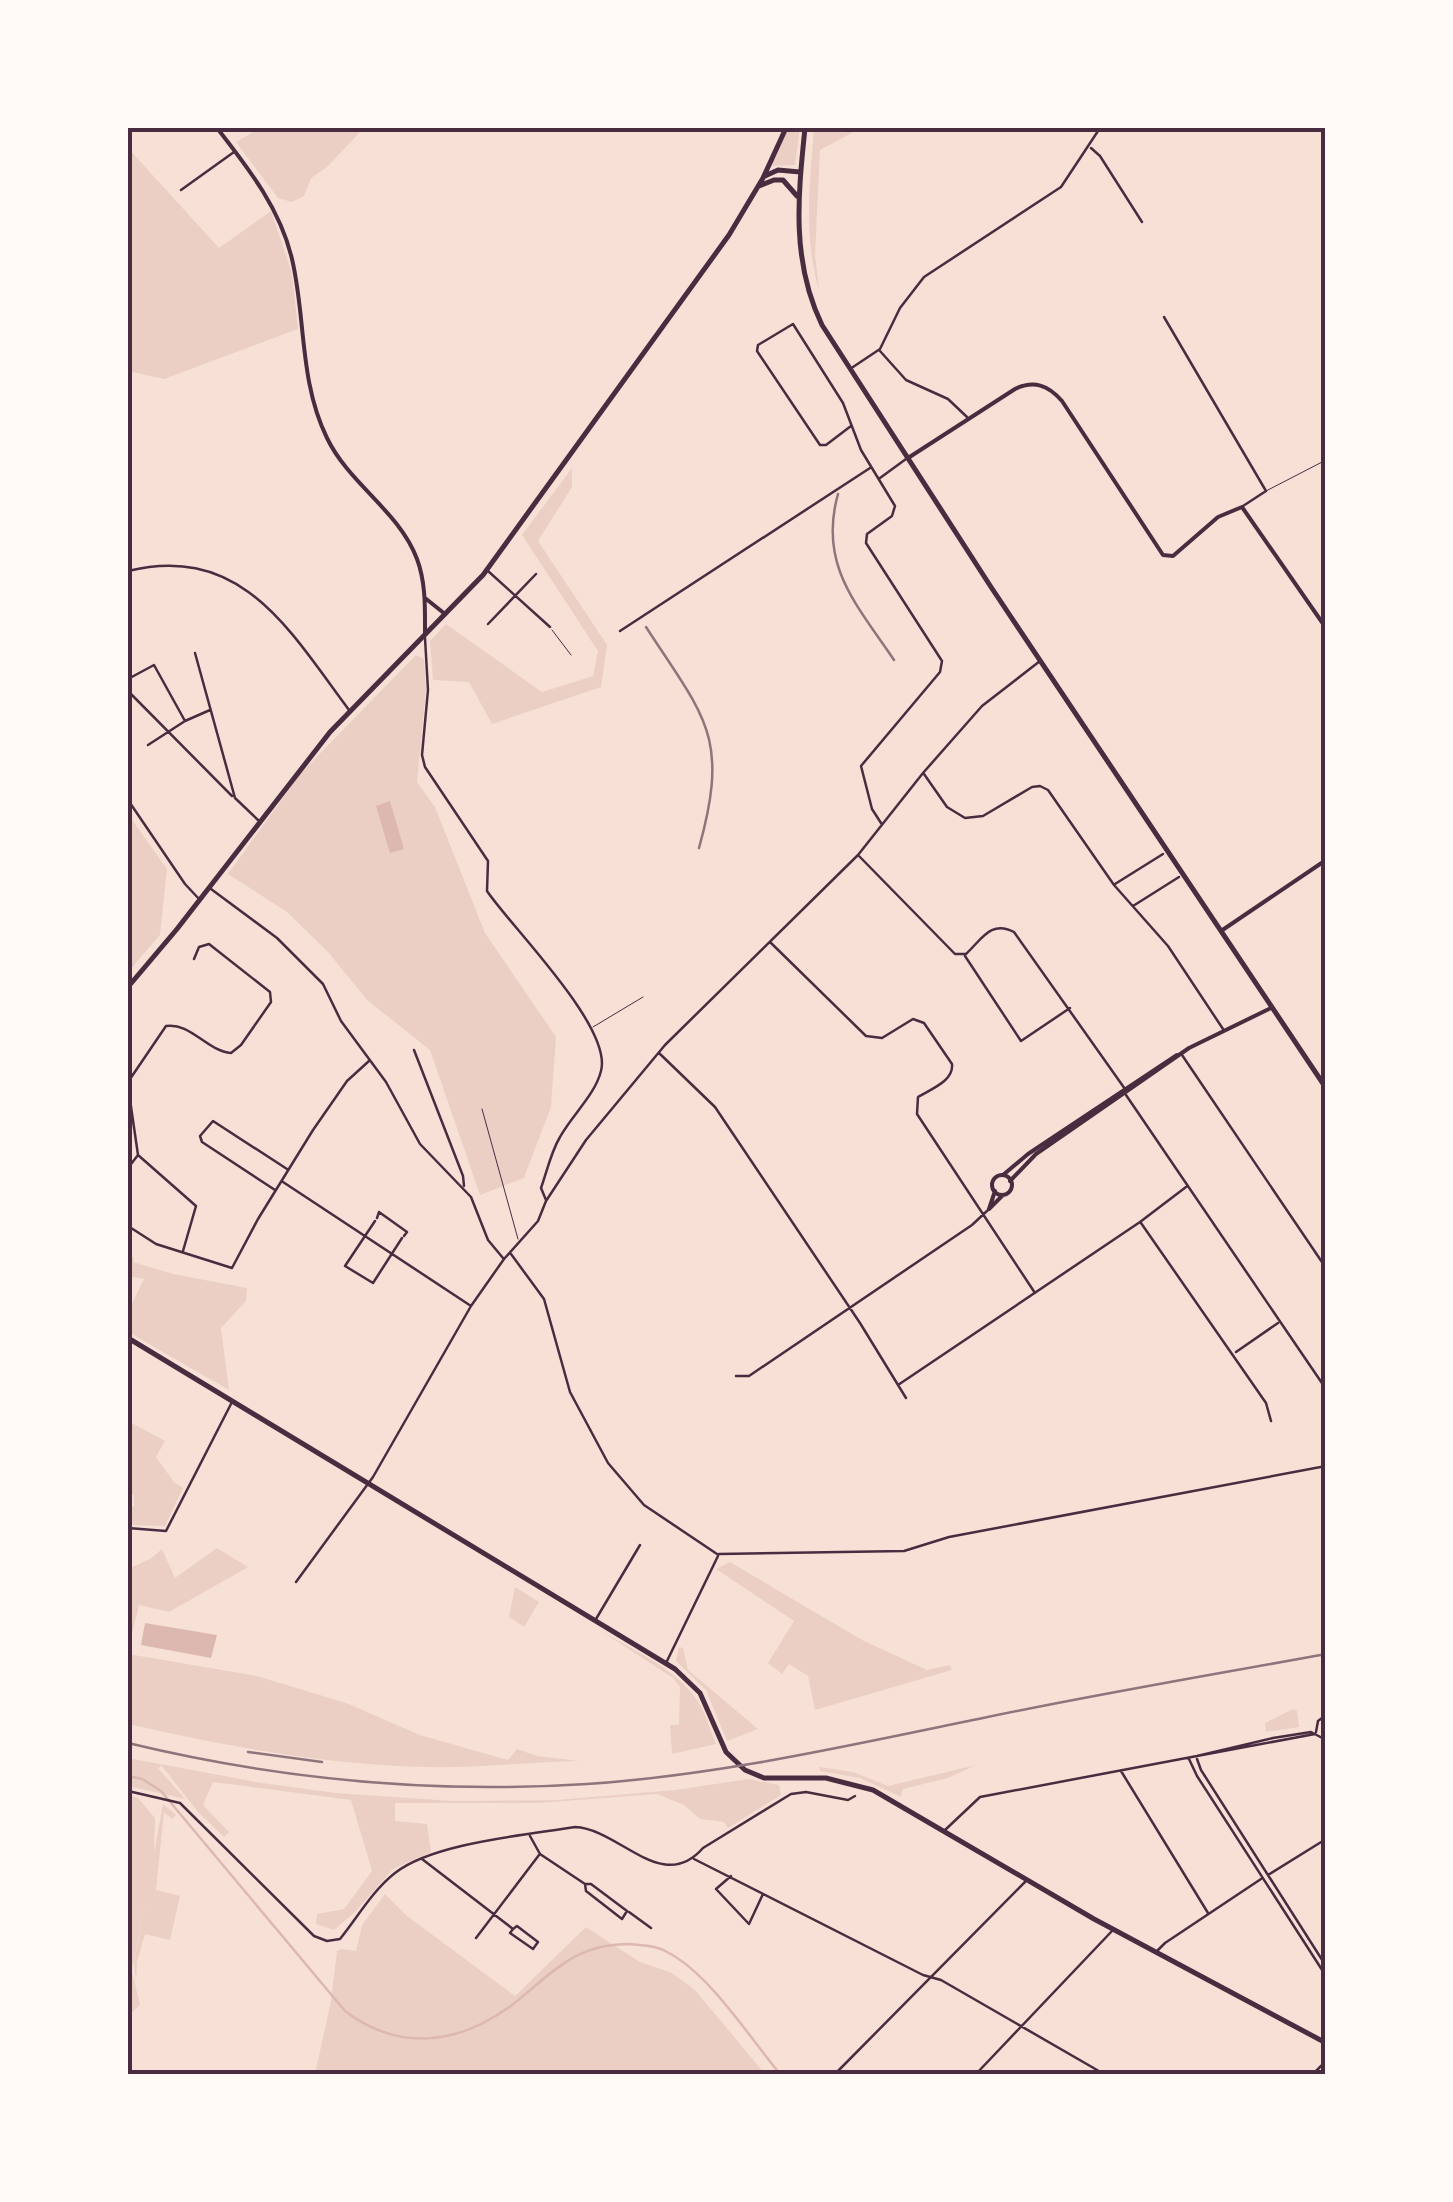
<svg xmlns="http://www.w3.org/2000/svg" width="1453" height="2202" viewBox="0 0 1453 2202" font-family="'PT Serif',serif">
<rect width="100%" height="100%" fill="#f7e1d7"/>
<path fill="#ebcfc5" d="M 260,128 L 364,128 L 327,167 L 311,178 L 304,196 L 292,202 L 278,198 L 236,142 Z
M 788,128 L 800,128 L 795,165 L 770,166 Z
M 814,128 L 861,128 L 820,150 L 815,255 L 819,291 C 803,233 810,186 814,128 Z
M 128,148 L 219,248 L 271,211 L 292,273 L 298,329 L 164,379 L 128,371 Z
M 572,468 L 572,487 L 538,541 L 607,645 L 601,687 L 492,724 L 469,682 L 433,680 L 430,641 L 446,624 L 542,692 L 593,676 L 598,651 L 522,535 Z
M 416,655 L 424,659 L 426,690 L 417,782 L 435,807 L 485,933 L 556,1037 L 551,1107 L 524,1178 L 480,1195 L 430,1050 L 367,1000 L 328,952 L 287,912 L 228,874 L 301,773 Z
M 128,814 L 167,869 L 160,935 L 128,972 Z
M 128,1254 L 134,1258 L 133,1262 L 173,1274 L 247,1288 L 246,1301 L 221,1328 L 229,1390 L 128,1332 L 128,1312 L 144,1279 L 128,1276 Z
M 128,1421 L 165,1441 L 156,1457 L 174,1482 L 183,1488 L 165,1526 L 128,1525 L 128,1509 L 134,1506 L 134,1495 L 128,1494 Z
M 217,1548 L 248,1567 L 169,1612 L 139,1605 L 128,1650 L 128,1569 L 150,1559 L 162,1549 L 175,1578 Z
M 730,1562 L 862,1640 L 927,1670 L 950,1665 L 952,1670 L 815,1710 L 808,1676 L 789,1664 L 782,1674 L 768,1663 L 794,1621 L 716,1569 Z
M 515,1587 L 539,1602 L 524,1627 L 509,1617 Z
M 595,1627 C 628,1648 675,1667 697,1700 C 706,1714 710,1729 716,1744 L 672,1754 L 670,1725 L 679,1725 L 680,1687 L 673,1678 Z
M 679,1647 L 683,1648 L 688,1670 L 758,1729 L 727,1741 L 706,1690 L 676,1661 Z
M 128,1654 L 257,1676 L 346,1703 L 420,1735 L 508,1760 L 517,1749 L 537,1756 L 580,1761 C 539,1762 498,1766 456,1767 C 348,1769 233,1748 128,1724 Z
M 1293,1709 L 1297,1711 L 1299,1727 L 1266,1732 L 1265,1723 Z
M 128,1758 L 262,1783 L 336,1793 L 453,1801 L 557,1800 L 675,1790 L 749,1779 L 779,1785 L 781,1795 L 728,1828 L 724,1822 L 700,1819 L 684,1805 L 657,1794 L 539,1803 L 395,1803 L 395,1821 L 427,1824 L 431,1852 L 393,1869 L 354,1913 L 334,1930 L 316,1924 L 317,1914 L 344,1909 L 372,1871 L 351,1800 L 213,1782 L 203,1805 L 229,1832 L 224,1837 L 198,1812 L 162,1766 L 158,1768 L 185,1799 L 128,1786 Z
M 976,1765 L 948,1778 L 903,1789 L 901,1797 L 860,1778 L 820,1771 L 819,1767 L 853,1772 L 888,1786 Z
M 128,1795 L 138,1798 L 155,1818 L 154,1855 L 132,1971 L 140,2005 L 130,2014 L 128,2014 Z
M 163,1804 L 176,1815 L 172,1819 L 164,1812 L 156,1890 L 180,1896 L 170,1940 L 145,1934 L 137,1961 L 136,1981 L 134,1963 Z
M 385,1894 L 407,1916 L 515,1996 L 586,1927 L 640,1962 L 672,1973 L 695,1990 L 765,2074 L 315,2074 L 331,2001 L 337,1951 L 341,1949 L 356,1951 L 362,1925 Z"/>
<path fill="#dcb8b0" d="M 390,801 L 404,849 L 390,853 L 376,806 Z
M 145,1623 L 217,1635 L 211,1658 L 141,1645 Z"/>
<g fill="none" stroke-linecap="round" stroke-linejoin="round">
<path stroke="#dcb8b0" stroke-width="2.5" d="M 128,1776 L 142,1779 L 161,1791 L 345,2011 C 399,2052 458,2045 512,2005 C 553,1973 573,1944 630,1944 C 642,1945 657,1946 667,1952 C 709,1973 750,2038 780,2074"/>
<path stroke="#4a2c40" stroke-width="1" d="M 1266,491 L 1326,460
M 552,630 L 571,655
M 593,1027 L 643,997
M 482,1109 L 518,1239"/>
<path stroke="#4a2c40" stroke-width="2.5" d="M 1091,148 L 1100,156 L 1142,222
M 181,190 L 234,152
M 1164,317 L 1266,491 L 1243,506
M 880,351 L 906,380 L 948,399 L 967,417
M 853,367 L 880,349 L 900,308 L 924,277 L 1061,187 L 1100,128
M 851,426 L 826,445 L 820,445 L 757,351 L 758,345 L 793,324 L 843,403 L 861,450 L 895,506 L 892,516 L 867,534 L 866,543 L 942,661 L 940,672 L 861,766 L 872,809 L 881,823
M 880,478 L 906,459
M 128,571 C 242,543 290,631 349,710
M 488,571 L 550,627
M 488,624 L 536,574
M 620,631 L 870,468
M 425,638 L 428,690 L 422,755 L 425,767 L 488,861 L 487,891 C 511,927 613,1027 601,1071 C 595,1095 572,1115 560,1137 C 551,1152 547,1171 541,1188 L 546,1200
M 195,653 L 235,798 L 258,820
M 128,679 L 154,665 L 185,721
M 128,691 L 232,796
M 148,745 L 185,721 L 210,710
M 924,774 L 947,807 L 965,818 L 983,816 L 1032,787 L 1040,786 L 1048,790 L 1114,885 L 1168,946 L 1223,1029
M 128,800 L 185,884 L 200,900
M 859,856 L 955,954 L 966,954 C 982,939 991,920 1014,932 L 1125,1089
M 1115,884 L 1163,854
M 211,889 L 277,938 L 323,984 L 341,1021 L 386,1082 L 420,1144 L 471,1197 L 488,1240 L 503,1258
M 1133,906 L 1179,877
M 770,942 L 866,1036 L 882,1038 L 913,1019 L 924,1023 L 952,1064 C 954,1081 931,1089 918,1097 L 917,1114 L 1035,1293
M 965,956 L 1021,1041 L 1070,1008
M 414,1050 L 463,1176 L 464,1186
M 659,1053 L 715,1107 L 860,1323 L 906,1398
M 1182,1055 L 1326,1268
M 128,1082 L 166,1026 C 190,1022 207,1051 231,1053 L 241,1045 L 271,1002 L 270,992 L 209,944 L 199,947 L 194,959
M 128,1086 L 138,1155 L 128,1168
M 1126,1095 L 1326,1389
M 138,1155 L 196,1206 L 183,1251
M 283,1182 L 471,1306
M 275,1190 L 202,1142 L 200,1136 L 213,1121 L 287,1169
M 377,1218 L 379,1212 L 407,1232 L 404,1236
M 375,1221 L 345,1266 L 373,1283 L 402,1238
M 1141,1223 L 1266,1403 L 1271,1421
M 128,1226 L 156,1244 L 232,1268 L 258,1219 L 313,1130 L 347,1081 L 369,1061
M 511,1254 L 544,1299 L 570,1392 L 608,1463 L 644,1505 L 717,1554
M 1236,1352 L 1278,1323
M 736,1376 L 749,1376 L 972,1225 L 988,1210
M 898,1385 L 1140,1222 L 1186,1187
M 128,1528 L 166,1531 L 232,1402
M 719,1554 L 904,1551 L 949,1537 L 1326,1466
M 296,1582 L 373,1477 L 471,1306 L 504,1259 L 538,1221 L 546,1201 L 586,1140 L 665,1045 L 858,855 L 923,773 L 982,706 L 1040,661
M 596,1619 L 640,1545
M 667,1661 L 718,1556
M 1316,1732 L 1318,1721 L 1326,1715
M 1197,1756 L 1315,1734
M 1189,1759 L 1197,1776 L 1326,1976
M 1197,1759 L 1201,1770 L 1326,1966
M 1121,1771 L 1208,1913
M 128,1791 L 180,1803 L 314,1936 L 327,1941 L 340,1939 C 357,1918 373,1890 395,1873 C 433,1843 526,1835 575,1827 C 620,1829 662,1895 703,1848 L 791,1794 L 806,1792 L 848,1800 L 855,1796
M 945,1830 L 980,1797 L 1197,1756 L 1273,1738 L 1311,1732 L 1326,1740
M 530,1836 L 540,1854 L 585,1884 L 591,1884 L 627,1911 L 622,1919 L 586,1891 L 585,1884
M 422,1859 L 513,1929 L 517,1926 L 538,1942 L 533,1949 L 510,1933 L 513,1929
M 694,1859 L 923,1975 L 941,1980 L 1104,2074
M 1268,1875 L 1326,1839
M 731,1876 L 716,1889 L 749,1924 L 763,1894
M 629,1912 L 651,1928
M 476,1938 L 539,1855
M 1157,1951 L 1165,1943 L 1261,1879
M 835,2074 L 1025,1882
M 976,2074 L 1112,1931
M 1313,2074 L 1326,2061"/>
<path stroke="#4a2c40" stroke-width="4" d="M 217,128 C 248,168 280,208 292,259 C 306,318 299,381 327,438 C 349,484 399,511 417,559 C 426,583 425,609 425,634
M 908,458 L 1015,389 C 1034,380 1048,385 1062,401 L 1163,555 L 1173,556 L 1218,517 L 1242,507 L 1326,628
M 425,598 L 445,614
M 1221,931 L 1326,860
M 1003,1175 L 1028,1154 L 1177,1055
M992 1185a10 10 0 1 1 20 0a10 10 0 1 1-20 0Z
M 1010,1181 L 1036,1154 L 1189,1048 L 1271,1008
M 989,1209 L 1003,1195
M 989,1209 L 995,1191"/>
<path stroke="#4a2c40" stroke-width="5" d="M 805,128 C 798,196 791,261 822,325 L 991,587 L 1326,1088
M 765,176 L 778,170 L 800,172
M 759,186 L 774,180 L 783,180 L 797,196
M 128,987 L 177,929 L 330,732 L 483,575 L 729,235 L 763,178 L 786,128
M 128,1338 L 675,1669 L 700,1693 L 726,1752 L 745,1770 L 764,1778 L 826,1778 L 873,1790 L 1094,1919 L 1326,2043"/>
<path stroke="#8f747c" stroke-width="2.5" d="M 838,494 C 818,565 857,605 894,660
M 646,627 C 705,718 730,736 699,848
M 128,1743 C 277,1779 433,1794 587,1784 C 721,1775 851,1745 983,1718 C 1097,1694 1211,1675 1326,1654
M 248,1752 L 322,1762"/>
</g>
<rect width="1453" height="2202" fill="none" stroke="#fffaf5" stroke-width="260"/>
<rect x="130" y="130" width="1193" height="1942" fill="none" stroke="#4a2c40" stroke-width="4"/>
</svg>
